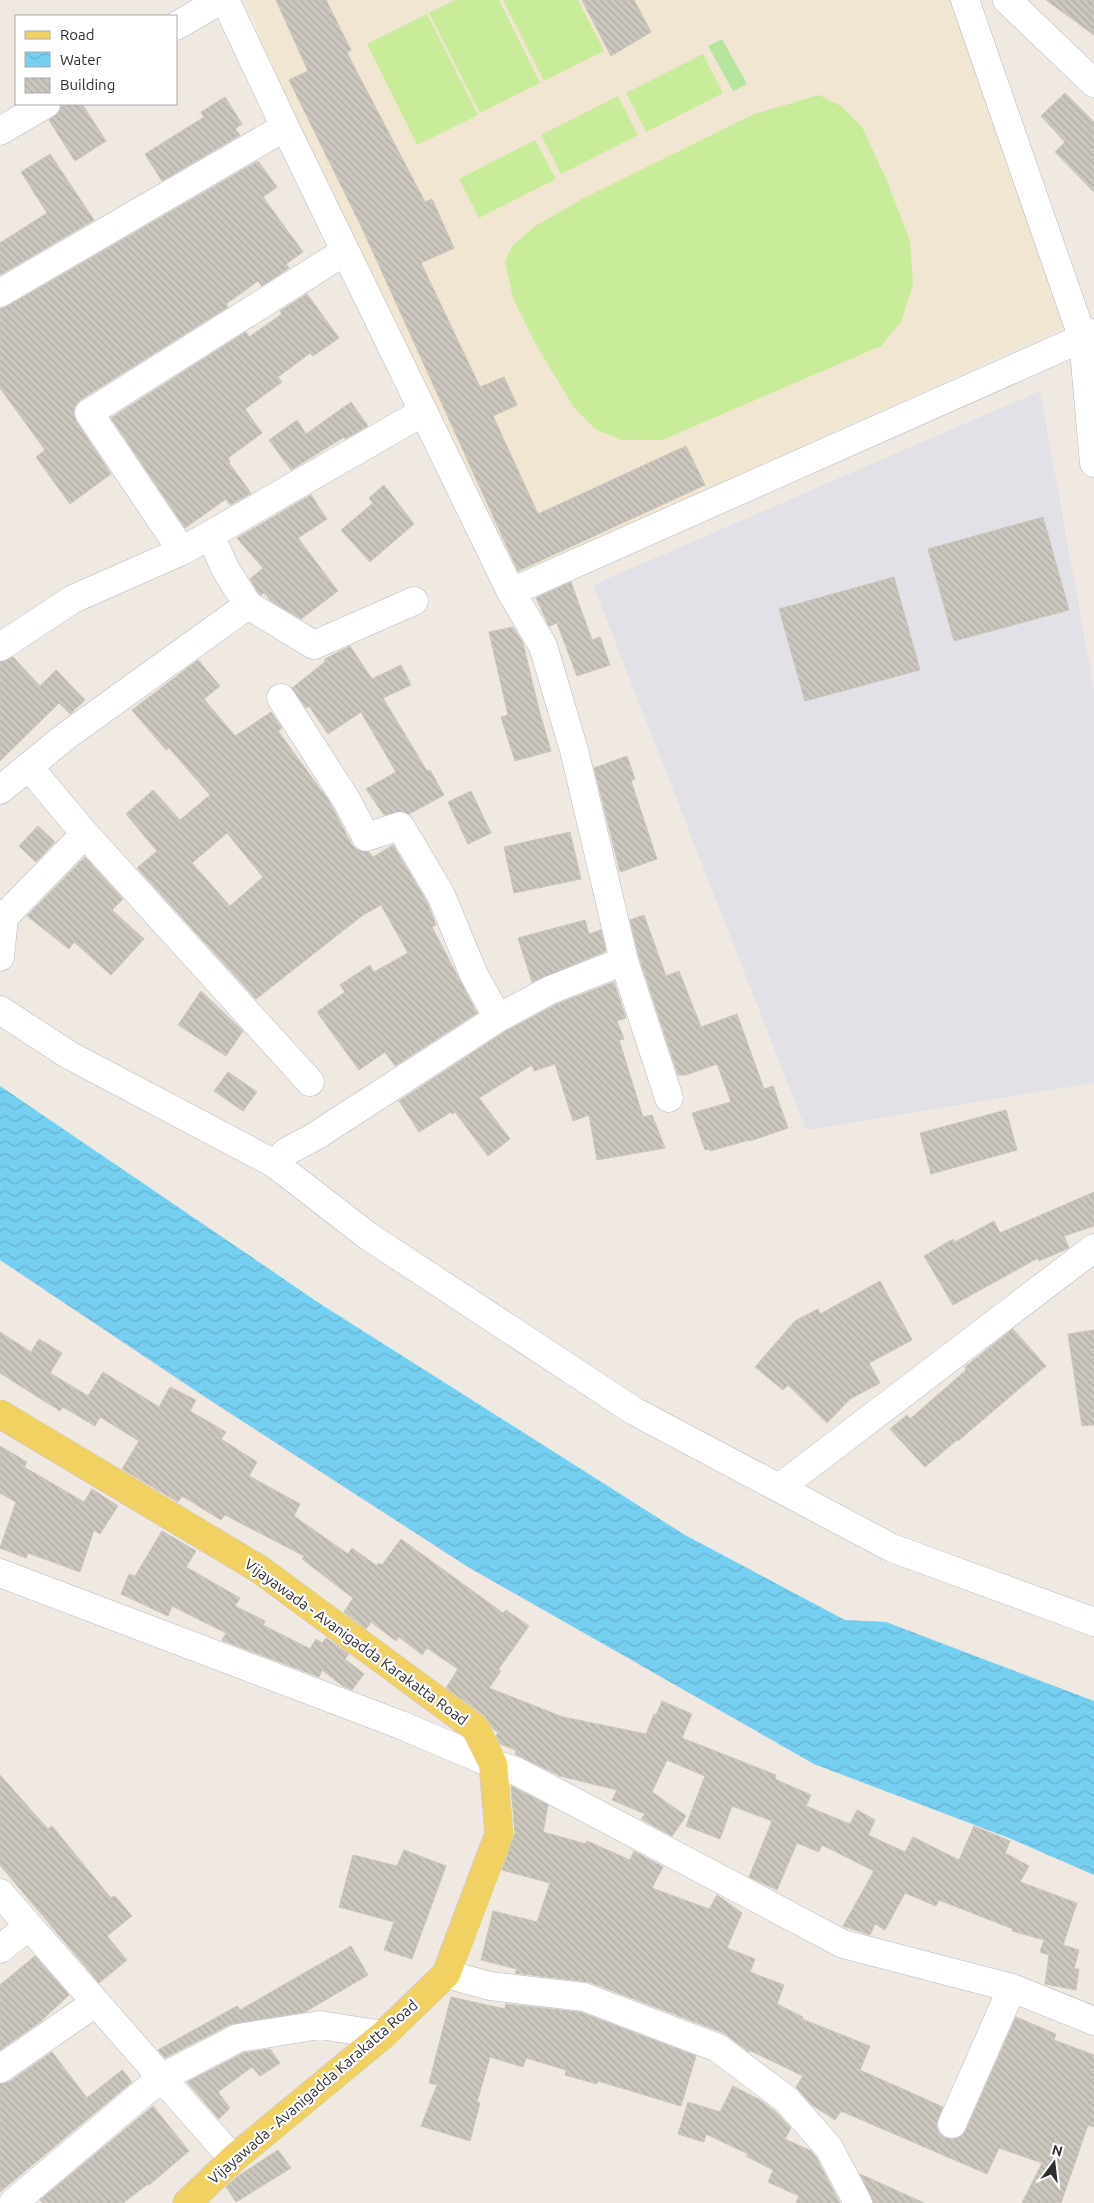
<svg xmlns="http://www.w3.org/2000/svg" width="1094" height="2203" viewBox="0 0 1094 2203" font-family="Ubuntu,sans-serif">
<defs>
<pattern id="water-waves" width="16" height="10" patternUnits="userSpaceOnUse" patternTransform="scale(1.25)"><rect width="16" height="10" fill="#75cff0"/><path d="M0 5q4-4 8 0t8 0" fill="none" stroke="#66b2ce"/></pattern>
<pattern id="building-back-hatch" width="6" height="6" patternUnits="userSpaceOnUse" patternTransform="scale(1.25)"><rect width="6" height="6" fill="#cbc7bf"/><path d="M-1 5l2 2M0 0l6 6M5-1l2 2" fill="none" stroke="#afaba4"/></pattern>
</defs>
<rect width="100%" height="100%" fill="#efe9e1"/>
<path fill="#e3e1e8" d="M 1040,391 L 1094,690 L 1094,1083 L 806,1130 L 593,585 Z"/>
<path fill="#f0e6d1" d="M 246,0 L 956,0 L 1066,326 L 516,577 L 278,81 Z"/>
<path fill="#b6e59e" d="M 722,39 L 747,84 L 733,91 L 708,46 Z"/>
<path fill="#c9ec9a" d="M 455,0 L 499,0 L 540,83 L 480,113 L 429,13 Z
M 503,0 L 578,0 L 604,51 L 544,81 Z
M 427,14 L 478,115 L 417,145 L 367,44 Z
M 703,54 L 723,93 L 646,132 L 626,93 Z
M 819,95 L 841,106 L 862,127 L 887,181 L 910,241 L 913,284 L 901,322 L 881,346 L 662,440 L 622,440 L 595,429 L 574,408 L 534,341 L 513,298 L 505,262 L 512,246 L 535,226 L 584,198 L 754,114 Z
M 618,96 L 638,135 L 561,174 L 541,135 Z
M 535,140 L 556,179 L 479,218 L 459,179 Z"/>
<path fill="url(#water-waves)" d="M 0,1086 L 322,1305 L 685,1535 L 845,1620 L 886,1622 L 1094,1701 L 1094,1875 L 1009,1838 L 814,1764 L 468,1567 L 208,1399 L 0,1260 Z"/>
<path fill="url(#building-back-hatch)" stroke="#cbc5ba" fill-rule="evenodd" d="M 276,0 L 326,0 L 351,50 L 347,53 L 425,202 L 432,199 L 454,248 L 421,263 L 480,387 L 504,377 L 517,405 L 493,416 L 538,514 L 686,446 L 705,485 L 518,571 L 362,228 L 289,80 L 308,71 Z
M 582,0 L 634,0 L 651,32 L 611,56 Z
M 1046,0 L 1094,0 L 1094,35 Z
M 1065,93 L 1094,122 L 1094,192 L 1055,152 L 1065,142 L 1041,116 Z
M 225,97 L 242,124 L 235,129 L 240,135 L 162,181 L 145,154 L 204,117 L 201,112 Z
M 62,104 L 82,104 L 106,141 L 75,161 L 49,120 L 59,112 Z
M 50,154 L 94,220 L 0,275 L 0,243 L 47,213 L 21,172 Z
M 258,161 L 277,187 L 263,197 L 303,252 L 286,264 L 289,268 L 262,286 L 258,281 L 226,304 L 228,307 L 80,400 L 75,406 L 73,413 L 76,421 L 111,474 L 70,504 L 36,457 L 45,450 L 0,388 L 0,309 L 8,306 Z
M 307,294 L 339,338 L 313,356 L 310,353 L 278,377 L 282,382 L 245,409 L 262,433 L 228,458 L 230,462 L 229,463 L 251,493 L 230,505 L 226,499 L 185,528 L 111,418 L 246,332 L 249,337 L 282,314 L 280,311 Z
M 351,402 L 368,426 L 345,439 L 344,437 L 291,470 L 269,440 L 297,420 L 306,434 Z
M 384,485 L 414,524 L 370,562 L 341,530 L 373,503 L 369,498 Z
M 311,495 L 327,519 L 298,538 L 338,591 L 301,619 L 271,601 L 264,593 L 261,595 L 259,594 L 250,579 L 263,568 L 237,538 Z
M 1043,517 L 1069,610 L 954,641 L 928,549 Z
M 894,577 L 920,670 L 805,701 L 779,609 Z
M 571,582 L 592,640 L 600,637 L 610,665 L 577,676 L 557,623 L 549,626 L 536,598 Z
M 513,627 L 523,643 L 539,710 L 551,751 L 515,761 L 501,717 L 508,715 L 489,632 Z
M 350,646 L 372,679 L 401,665 L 411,685 L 383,698 L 427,771 L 430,770 L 444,795 L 409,814 L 402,811 L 384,815 L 366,789 L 396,772 L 361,712 L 328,734 L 309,706 L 306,708 L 292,688 L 325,662 L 325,659 Z
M 13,657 L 40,686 L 56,670 L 85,700 L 70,714 L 59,703 L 0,761 L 0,662 Z
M 198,660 L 220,686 L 204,699 L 235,736 L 271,712 L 282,728 L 278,731 L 329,801 L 352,845 L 357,850 L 369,852 L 373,857 L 393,845 L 427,902 L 436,925 L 432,927 L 477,1013 L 395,1066 L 385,1052 L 359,1070 L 317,1012 L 345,992 L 340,985 L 370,965 L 374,972 L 408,953 L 381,905 L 363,915 L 256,999 L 137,868 L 157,851 L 126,814 L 153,790 L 180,820 L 210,795 L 169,748 L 166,750 L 132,710 ZM 227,833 L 263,877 L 230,906 L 192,863 Z
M 627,756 L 635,779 L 631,781 L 657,859 L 620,872 L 594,768 Z
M 471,791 L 491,833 L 468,844 L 448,802 Z
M 38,826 L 55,842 L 36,862 L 19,846 Z
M 570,832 L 581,879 L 514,893 L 504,847 Z
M 85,857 L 123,899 L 112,910 L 144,939 L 111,975 L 74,942 L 69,949 L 27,916 Z
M 644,915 L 666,976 L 679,971 L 701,1027 L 737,1014 L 764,1089 L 773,1086 L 788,1128 L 750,1141 L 749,1140 L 710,1151 L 710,1149 L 705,1150 L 692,1113 L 731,1102 L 717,1064 L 686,1075 L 678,1075 L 639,957 L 630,920 Z
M 585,920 L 589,934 L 601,930 L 606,951 L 532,982 L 518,938 Z
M 614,982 L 626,1018 L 617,1021 L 624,1039 L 619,1040 L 643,1117 L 652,1115 L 665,1148 L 597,1160 L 589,1115 L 573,1121 L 555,1064 L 534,1071 L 532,1065 L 479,1098 L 510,1139 L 488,1156 L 455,1112 L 452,1114 L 451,1112 L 419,1132 L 399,1101 L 506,1031 L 557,1004 Z
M 201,991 L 243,1031 L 226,1056 L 178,1025 Z
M 228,1072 L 257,1092 L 243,1111 L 214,1091 Z
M 1006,1110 L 1017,1150 L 931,1174 L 920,1133 Z
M 1094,1192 L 1094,1226 L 1064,1236 L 1069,1248 L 1039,1261 L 1038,1258 L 953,1305 L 924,1256 L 953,1239 L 955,1242 L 994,1221 L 1000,1233 Z
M 880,1281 L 912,1340 L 869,1363 L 880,1383 L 850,1399 L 827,1423 L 788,1385 L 783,1390 L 755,1367 L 795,1321 L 818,1309 L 820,1314 Z
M 1013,1329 L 1046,1366 L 958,1441 L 957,1440 L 925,1467 L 890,1429 L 907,1415 L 910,1419 L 966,1370 L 965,1367 L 975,1359 Z
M 1094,1330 L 1094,1425 L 1082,1426 L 1068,1334 Z
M 0,1332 L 31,1352 L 39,1339 L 62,1353 L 50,1373 L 88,1396 L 103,1372 L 159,1407 L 170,1387 L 196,1400 L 190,1411 L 226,1432 L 221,1439 L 257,1462 L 249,1476 L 300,1504 L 294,1516 L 348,1554 L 352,1548 L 377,1566 L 378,1563 L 382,1565 L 401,1539 L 503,1613 L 506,1610 L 529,1626 L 498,1670 L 501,1671 L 489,1688 L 563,1717 L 646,1734 L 654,1714 L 656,1715 L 662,1701 L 692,1714 L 682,1738 L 776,1775 L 775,1779 L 811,1795 L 806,1806 L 850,1824 L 857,1810 L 875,1820 L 868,1835 L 905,1852 L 913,1837 L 959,1860 L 974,1826 L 1010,1841 L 1005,1853 L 1029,1866 L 1020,1882 L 1077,1903 L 1063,1945 L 1079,1950 L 1074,1969 L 1079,1969 L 1076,1990 L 1045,1984 L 1049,1955 L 1040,1952 L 1044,1940 L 1012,1931 L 1013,1929 L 939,1900 L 936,1906 L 905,1893 L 885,1930 L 875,1924 L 870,1935 L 843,1926 L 874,1871 L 822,1845 L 819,1852 L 797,1843 L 777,1890 L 749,1877 L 772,1821 L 732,1806 L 720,1839 L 686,1826 L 705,1776 L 667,1760 L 652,1792 L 686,1816 L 672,1836 L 641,1819 L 645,1814 L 612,1800 L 617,1790 L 560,1776 L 515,1754 L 516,1750 L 500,1744 L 496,1736 L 498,1732 L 493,1729 L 485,1716 L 446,1688 L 458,1669 L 427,1648 L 422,1655 L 399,1637 L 396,1641 L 371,1622 L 366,1629 L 344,1612 L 353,1598 L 302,1559 L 304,1556 L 225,1515 L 221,1520 L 182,1496 L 178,1502 L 122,1469 L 139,1441 L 100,1417 L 95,1426 L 63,1407 L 60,1411 L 0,1373 Z
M 0,1446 L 27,1462 L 24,1467 L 84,1502 L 92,1489 L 118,1506 L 100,1534 L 94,1530 L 80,1572 L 28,1553 L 26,1558 L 0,1548 L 16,1502 L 0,1493 Z
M 162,1531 L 196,1551 L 186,1567 L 240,1598 L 235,1606 L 265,1621 L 263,1625 L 310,1649 L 316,1639 L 322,1643 L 326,1638 L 349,1654 L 345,1659 L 364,1674 L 352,1690 L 343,1686 L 322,1670 L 319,1677 L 224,1641 L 222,1640 L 226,1633 L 172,1606 L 168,1616 L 121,1594 L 129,1574 L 135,1576 Z
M 0,1775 L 48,1829 L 52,1826 L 111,1898 L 115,1896 L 132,1916 L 107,1936 L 127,1960 L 99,1983 L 0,1865 Z
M 511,1786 L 548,1805 L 543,1832 L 586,1844 L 587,1841 L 630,1860 L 634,1851 L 663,1867 L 652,1888 L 709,1909 L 717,1895 L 742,1913 L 727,1948 L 755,1959 L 750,1972 L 784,1985 L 777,2004 L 803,2017 L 802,2019 L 870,2046 L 860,2070 L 943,2107 L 936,2125 L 939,2133 L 945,2138 L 954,2139 L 962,2136 L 966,2130 L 1016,2017 L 1056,2034 L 1054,2040 L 1094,2055 L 1094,2127 L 1088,2125 L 1061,2203 L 1022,2203 L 1042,2163 L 999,2148 L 987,2174 L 841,2111 L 835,2120 L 812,2105 L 796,2087 L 803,2076 L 749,2050 L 749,2052 L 724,2033 L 589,1982 L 515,1973 L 517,1969 L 481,1960 L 493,1911 L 537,1922 L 550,1883 L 502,1870 L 515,1833 Z
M 404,1850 L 446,1866 L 412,1959 L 384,1950 L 394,1922 L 339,1907 L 353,1855 L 397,1866 Z
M 351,1946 L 368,1975 L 305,2012 L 231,2024 L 165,2058 L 158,2050 L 237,2006 L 240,2010 Z
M 35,1956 L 69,1995 L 40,2022 L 0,2050 L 0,1985 Z
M 451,1997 L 505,2009 L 506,2004 L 580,2012 L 696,2056 L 681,2106 L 598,2081 L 597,2084 L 565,2075 L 566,2070 L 526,2058 L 523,2067 L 490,2057 L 477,2102 L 480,2103 L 470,2141 L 421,2126 L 437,2085 L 429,2083 Z
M 270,2049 L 280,2063 L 260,2076 L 252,2067 L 218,2092 L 230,2108 L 219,2119 L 187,2082 L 243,2053 Z
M 52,2052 L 87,2098 L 122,2070 L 132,2082 L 0,2192 L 0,2084 L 9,2082 Z
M 733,2086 L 760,2100 L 776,2112 L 791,2128 L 785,2139 L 811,2151 L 816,2157 L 840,2203 L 796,2203 L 799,2196 L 768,2182 L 773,2170 L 746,2156 L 748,2154 L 706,2134 L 704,2142 L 678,2134 L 688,2102 L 720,2112 Z
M 153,2106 L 189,2151 L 149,2185 L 148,2184 L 123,2203 L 43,2203 L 40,2200 Z
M 278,2150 L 291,2168 L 236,2202 L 226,2187 L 238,2176 Z
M 860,2174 L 924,2203 L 874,2203 Z"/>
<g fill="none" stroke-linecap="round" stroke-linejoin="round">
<g stroke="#b4b7c1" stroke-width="29">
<path id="street" d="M 1007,0 L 1094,83
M 176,26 L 221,0
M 285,127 L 511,592 L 543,646 L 574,750 L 624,961 L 669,1098
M 0,131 L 46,104
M 0,293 L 285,127 L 225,0
M 210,535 L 226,570 L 248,605 L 314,645 L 414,601
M 182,551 L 89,413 L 344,252
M 511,592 L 1094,333
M 0,647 L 73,599 L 182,551 L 423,412
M 281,698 L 347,801 L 366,837 L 400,826 L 441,895 L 474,975 L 498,1018
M 29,767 L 85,834 L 310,1082
M 0,790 L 66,736 L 248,605
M 0,914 L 4,917 L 85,834
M 0,957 L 4,917
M 0,1010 L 69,1055 L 275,1164 L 368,1236 L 634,1411 L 892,1548 L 1094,1622
M 275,1164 L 286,1152 L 314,1137 L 498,1018 L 550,990 L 624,961
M 779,1488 L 1094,1248
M 0,1573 L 401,1725 L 493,1764 L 516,1771 L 843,1944 L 1012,1988 L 1094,2021
M 0,1893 L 233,2159
M 0,1949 L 29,1926
M 0,2069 L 95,2003
M 952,2124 L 1012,1988
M 13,2203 L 161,2078 L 238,2038 L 320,2025 L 383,2035"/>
</g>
<g stroke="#b4b7c1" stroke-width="29">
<path id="secondary" d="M 965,0 L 1083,339 L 1094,463
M 446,1974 L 490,1986 L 584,1997 L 718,2048 L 787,2100 L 829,2148 L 858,2203"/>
</g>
<g stroke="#c9c9c9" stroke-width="29">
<path id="primary" d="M 0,1414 L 259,1569 L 475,1728 L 493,1764 L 499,1834 L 446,1974 L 383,2035 L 233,2159 L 187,2203"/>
</g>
<use href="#street" stroke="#fff" stroke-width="28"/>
<use href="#secondary" stroke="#fff" stroke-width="28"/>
<use href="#primary" stroke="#f2d163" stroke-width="28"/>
</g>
<g text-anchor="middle" stroke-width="4.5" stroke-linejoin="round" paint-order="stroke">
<g font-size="15" fill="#2e2e2e" stroke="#fff">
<text transform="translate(356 1642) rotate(36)" y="5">Vijayawada - Avanigadda Karakatta Road</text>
<text transform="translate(313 2092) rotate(-41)" y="5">Vijayawada - Avanigadda Karakatta Road</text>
</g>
</g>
<rect x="15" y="15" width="162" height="90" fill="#ffffff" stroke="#ababab"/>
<rect x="25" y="31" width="25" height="8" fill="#f2d163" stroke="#ababab"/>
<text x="60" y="40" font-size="15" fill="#2e2e2e">Road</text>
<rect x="25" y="52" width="25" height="15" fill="url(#water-waves)" stroke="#ababab"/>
<text x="60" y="65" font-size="15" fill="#2e2e2e">Water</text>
<rect x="25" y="78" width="25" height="15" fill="url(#building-back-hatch)" stroke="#ababab"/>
<text x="60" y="90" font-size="15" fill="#2e2e2e">Building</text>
<g transform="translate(1054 2163) rotate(15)" stroke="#ffffff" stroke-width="4" paint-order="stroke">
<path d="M0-4L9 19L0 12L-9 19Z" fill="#2e2e2e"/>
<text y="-8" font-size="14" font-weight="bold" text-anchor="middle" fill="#2e2e2e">N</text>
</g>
</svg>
